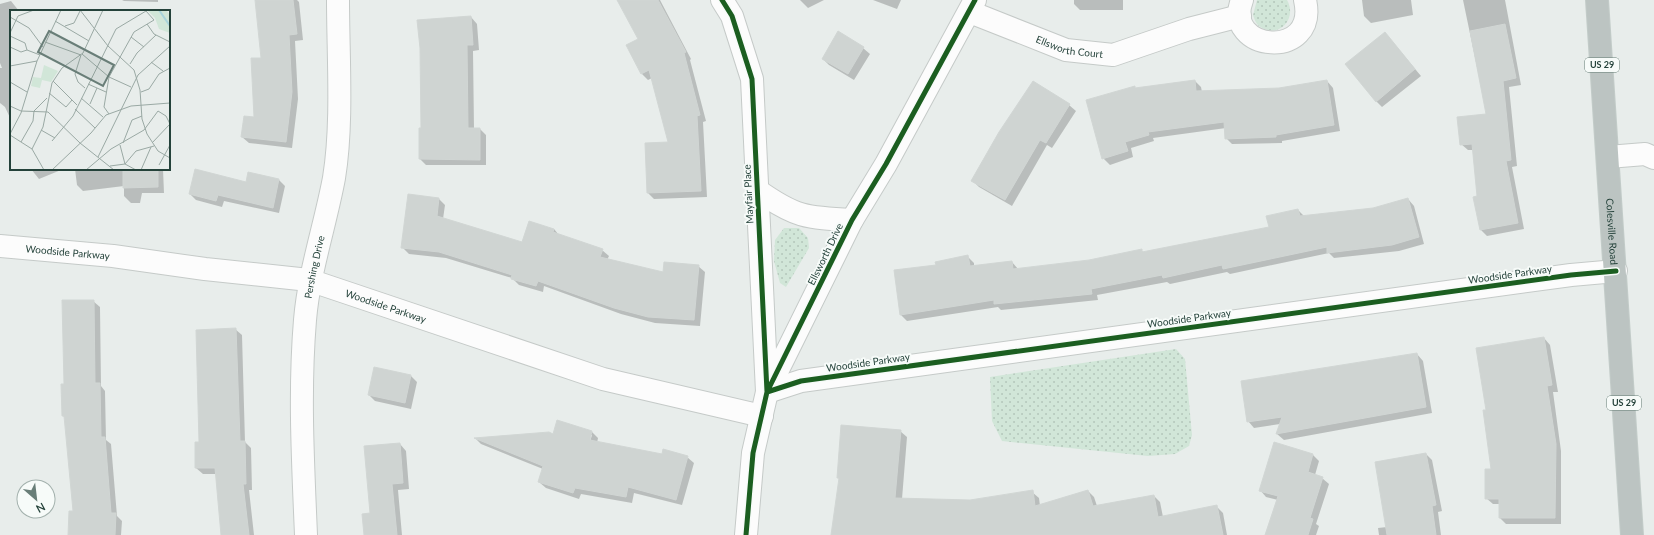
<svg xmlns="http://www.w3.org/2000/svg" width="1654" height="535" viewBox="0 0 1654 535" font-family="Lato,sans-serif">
<defs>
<pattern id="grass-dots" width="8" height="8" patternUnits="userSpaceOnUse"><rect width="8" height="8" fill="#d1e6d8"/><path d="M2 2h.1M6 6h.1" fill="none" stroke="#b3c6ba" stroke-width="1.8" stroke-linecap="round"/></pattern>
</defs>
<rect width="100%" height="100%" fill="#e8edeb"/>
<path fill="url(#grass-dots)" d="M 1257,0 L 1287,0 C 1298,19 1278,40 1259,26 C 1256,24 1254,18 1253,15 Z
M 784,228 L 799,228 L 808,238 L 809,248 L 786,287 L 780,283 L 774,261 L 775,240 Z
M 1176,349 L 1185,359 L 1192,435 L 1189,446 L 1175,454 L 1148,456 L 1002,441 L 992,421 L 990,377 Z"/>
<path fill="#0003" fill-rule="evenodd" d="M 122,0 L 158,0 L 158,2 L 124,1 Z
M 256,0 L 297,0 L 299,2 L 303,40 L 295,41 L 298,99 L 292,148 L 249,143 L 242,137 L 255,118 L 262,59 Z
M 618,0 L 660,0 L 691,59 L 690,60 L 706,121 L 703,122 L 707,197 L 654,199 L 648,193 L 669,143 L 652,78 L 648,80 L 642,74 L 628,45 L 639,39 Z
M 800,0 L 824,0 L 808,8 Z
M 873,0 L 901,0 L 897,9 Z
M 1074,0 L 1123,0 L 1123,10 L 1080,10 L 1074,4 Z
M 1362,0 L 1411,0 L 1413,15 L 1371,23 L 1364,16 Z
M 1463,0 L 1505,0 L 1521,85 L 1509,87 L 1517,166 L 1512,167 L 1524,229 L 1487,236 L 1481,230 L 1473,150 L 1468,150 L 1461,144 L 1487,115 Z
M 11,1 L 19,11 L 11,11 L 11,120 L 5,107 L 0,103 L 0,68 L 2,68 L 0,63 L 0,4 Z
M 471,17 L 477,24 L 479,50 L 473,51 L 474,129 L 480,129 L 486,135 L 486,165 L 426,165 L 420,159 L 420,129 L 422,129 Z
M 1385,33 L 1421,76 L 1382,107 L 1376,101 Z
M 863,48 L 870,54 L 854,80 L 829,65 L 823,59 Z
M 1195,81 L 1201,87 L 1202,92 L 1279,89 L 1327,81 L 1333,88 L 1340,131 L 1282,141 L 1282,143 L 1232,144 L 1226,138 L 1226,128 L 1153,138 L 1154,141 L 1131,148 L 1133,157 L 1110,165 L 1103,158 L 1134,87 L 1136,89 Z
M 1033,82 L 1069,105 L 1076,111 L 1052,148 L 1047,145 L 1012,206 L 979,187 L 973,181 Z
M 31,169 L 60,169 L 61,170 L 39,179 Z
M 75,169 L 163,169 L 164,193 L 142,193 L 140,203 L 131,203 L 124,196 L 124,186 L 83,191 L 77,185 Z
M 279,180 L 285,186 L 279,213 L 224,201 L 222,207 L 196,200 L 190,194 L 247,184 Z
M 439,199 L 445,205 L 443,219 L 523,243 L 554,229 L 559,235 L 602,250 L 609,256 L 607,260 L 664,273 L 698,266 L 705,272 L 700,326 L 655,323 L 621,314 L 544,286 L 543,292 L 519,285 L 512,278 L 446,258 L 409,254 L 402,247 Z
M 1408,199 L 1414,206 L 1424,244 L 1399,251 L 1334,258 L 1329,253 L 1230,274 L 1227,272 L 1170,284 L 1167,282 L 1097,295 L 1098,300 L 1001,310 L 998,307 L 907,321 L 901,315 L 895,271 L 937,266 L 967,256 L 974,263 L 974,266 L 1012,262 L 1018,269 L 1089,261 L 1141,250 L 1144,253 L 1270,228 L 1298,210 L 1305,217 L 1373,209 Z
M 93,301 L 100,307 L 101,386 L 105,391 L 106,440 L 111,444 L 117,516 L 122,521 L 121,535 L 69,535 L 74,512 L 66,418 L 63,416 L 65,385 Z
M 235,329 L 242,335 L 245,442 L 251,448 L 252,490 L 249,490 L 254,535 L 222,535 L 216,474 L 203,474 L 196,468 L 201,443 Z
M 1544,338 L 1550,345 L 1558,392 L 1553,392 L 1561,451 L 1561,524 L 1506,524 L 1500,518 L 1500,504 L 1493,504 L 1486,498 L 1492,470 L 1487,410 Z
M 1417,354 L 1423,361 L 1432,413 L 1284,440 L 1277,434 L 1280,424 L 1254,428 L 1248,421 Z
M 375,368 L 411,376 L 417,382 L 411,409 L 375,401 L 369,395 Z
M 558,422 L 592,432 L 598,438 L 597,443 L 663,455 L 687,457 L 694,463 L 682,505 L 634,493 L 632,503 L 581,494 L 579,499 L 546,488 L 539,482 L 543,469 L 481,444 L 476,439 L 554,435 ZM 590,435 L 592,435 L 589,445 Z
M 900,431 L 907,437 L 902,499 L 970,501 L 1032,492 L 1039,498 L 1040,506 L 1088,491 L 1094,497 L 1097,506 L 1154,496 L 1160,502 L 1163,517 L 1216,506 L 1223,513 L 1227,535 L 832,535 L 840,479 L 838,478 Z
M 400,444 L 406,451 L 409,489 L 398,490 L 402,535 L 365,535 L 371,514 Z
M 1426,454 L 1432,460 L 1442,511 L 1438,512 L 1441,535 L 1379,535 L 1378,528 L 1387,527 L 1376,462 Z
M 1313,455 L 1319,461 L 1315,475 L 1322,478 L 1329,484 L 1316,524 L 1319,526 L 1316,535 L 1266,535 L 1278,500 L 1266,497 L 1260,490 Z"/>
<path fill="#cfd4d2" stroke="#d1d6d4" d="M 255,0 L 293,0 L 297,34 L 289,35 L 292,92 L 286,142 L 241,137 L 244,116 L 254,117 L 251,58 L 261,58 Z
M 617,0 L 658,0 L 686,52 L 684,53 L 700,115 L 697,116 L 701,191 L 647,193 L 645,143 L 668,142 L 649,70 L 641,74 L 626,45 L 638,39 Z
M 471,16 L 473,45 L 467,45 L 468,128 L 480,128 L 480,160 L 419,159 L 419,128 L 421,128 L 420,48 L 417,20 Z
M 1505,24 L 1516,78 L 1503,81 L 1511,160 L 1506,161 L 1518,223 L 1480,230 L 1473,197 L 1477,196 L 1472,144 L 1460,145 L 1457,117 L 1486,114 L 1470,31 Z
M 838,31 L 864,47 L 848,74 L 822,59 Z
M 1385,32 L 1415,69 L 1376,102 L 1345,64 Z
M 1195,80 L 1196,91 L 1279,88 L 1327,80 L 1334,125 L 1276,135 L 1276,137 L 1225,139 L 1224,122 L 1148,132 L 1149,135 L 1125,142 L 1128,151 L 1102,159 L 1086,100 L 1135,86 L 1135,88 Z
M 1033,81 L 1070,104 L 1046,143 L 1040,140 L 1005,200 L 971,181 L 999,132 Z
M 123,169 L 158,169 L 158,187 L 123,188 Z
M 195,169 L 246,182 L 248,172 L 279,179 L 273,208 L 218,195 L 216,201 L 189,194 Z
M 408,194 L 439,198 L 437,216 L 522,242 L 529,221 L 554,229 L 553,232 L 603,249 L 600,257 L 663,272 L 664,262 L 699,265 L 694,320 L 648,317 L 614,308 L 538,281 L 536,286 L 511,279 L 512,275 L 439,252 L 401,248 Z
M 1408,198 L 1419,237 L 1392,245 L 1327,253 L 1327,247 L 1223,269 L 1222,265 L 1163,278 L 1162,275 L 1091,289 L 1092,294 L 994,304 L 994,300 L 900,315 L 894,270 L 936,265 L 935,262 L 968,255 L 970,266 L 1012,261 L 1013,269 L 1089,260 L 1142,249 L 1142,252 L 1269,227 L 1266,216 L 1298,209 L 1300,216 L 1373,208 Z
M 62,300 L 94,300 L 95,383 L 100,383 L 101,437 L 105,437 L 111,513 L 116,513 L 115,535 L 68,535 L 69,511 L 73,511 L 64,416 L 62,416 L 61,384 L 64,384 Z
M 236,328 L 240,441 L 245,441 L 246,484 L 243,484 L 249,535 L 221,535 L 215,468 L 195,468 L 195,442 L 199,442 L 196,330 Z
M 1544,337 L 1552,385 L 1547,386 L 1556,444 L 1555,518 L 1499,518 L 1499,499 L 1485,499 L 1485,469 L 1491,469 L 1483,410 L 1486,410 L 1476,348 Z
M 1417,353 L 1426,407 L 1276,434 L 1282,417 L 1247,422 L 1241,381 Z
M 374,367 L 411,375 L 405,403 L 368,395 Z
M 557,420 L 592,431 L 590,440 L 662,454 L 663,449 L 688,456 L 676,500 L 628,487 L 626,497 L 575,488 L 573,493 L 538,482 L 543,466 L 474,438 L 549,432 L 553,434 Z
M 841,425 L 901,430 L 895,498 L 970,500 L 1033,490 L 1035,506 L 1088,490 L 1093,506 L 1154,495 L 1158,517 L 1217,505 L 1223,535 L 831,535 L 839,478 L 837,478 Z
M 1274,442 L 1313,454 L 1308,472 L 1323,477 L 1310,518 L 1313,519 L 1308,535 L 1265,535 L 1278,496 L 1259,491 Z
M 400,443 L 403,483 L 392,484 L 397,535 L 364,535 L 362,514 L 370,513 L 364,446 Z
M 1426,453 L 1436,505 L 1432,506 L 1436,535 L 1387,535 L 1375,462 Z"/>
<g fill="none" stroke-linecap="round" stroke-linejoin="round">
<g stroke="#c5cac8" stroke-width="24">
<g id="minor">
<path d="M 722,0 L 732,16 L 752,79 L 767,392 L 801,381 L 1571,275 L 1616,271"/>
<path d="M 1242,0 C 1222,52 1319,61 1305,0"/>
<path id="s1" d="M 970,12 L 1066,50 L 1113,55 L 1189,29 L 1240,16"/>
<path d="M 1608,157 L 1645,154 L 1654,158"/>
<path d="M 757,190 C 795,217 806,218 852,220"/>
<path id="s2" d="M 0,246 L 113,256 L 205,269 L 309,280 L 603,379 L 762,416"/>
<path id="s3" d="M 306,535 C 303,463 299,392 305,320 C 309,272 325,226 334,178 C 343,123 338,56 338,0"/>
<path d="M 746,535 L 753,453 L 767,392 L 852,220 L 886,164 L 975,0"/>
</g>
</g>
<g stroke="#c3ccc9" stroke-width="24">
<g id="highway">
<path id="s4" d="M 1597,0 L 1632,535"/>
</g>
</g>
<use href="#minor" stroke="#fcfcfc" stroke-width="22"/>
<use href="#highway" stroke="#bcc4c2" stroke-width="22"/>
<g stroke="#f7fbf9" stroke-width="8">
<path id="cycleway" d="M 722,0 L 732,16 L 752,79 L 767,392 L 801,381 L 1571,275 L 1616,271
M 746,535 L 753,453 L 767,392 L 852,220 L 886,164 L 975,0"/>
</g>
<use href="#cycleway" stroke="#1b5e20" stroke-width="5"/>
</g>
<g text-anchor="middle" stroke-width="4" stroke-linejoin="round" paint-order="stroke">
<g fill="#f7fbf9" stroke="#637a73" stroke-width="1">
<rect x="1585" y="58" width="34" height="14" rx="3"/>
<rect x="1607" y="396" width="34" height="14" rx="3"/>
</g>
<g font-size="9" font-weight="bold" fill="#24423a">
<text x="1602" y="68">US 29</text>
<text x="1624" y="406">US 29</text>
</g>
<g font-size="10" fill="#24423a" stroke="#f7fbf9">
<text dy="4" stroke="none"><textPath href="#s1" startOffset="106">Ellsworth Court</textPath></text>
<text transform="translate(748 194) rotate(-93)" y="4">Mayfair Place</text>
<text dy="4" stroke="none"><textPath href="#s4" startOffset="232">Colesville Road</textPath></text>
<text dy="4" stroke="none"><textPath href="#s2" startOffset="68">Woodside Parkway</textPath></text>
<text transform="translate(825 254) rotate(-64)" y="4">Ellsworth Drive</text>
<text dy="4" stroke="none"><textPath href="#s3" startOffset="269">Pershing Drive</textPath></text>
<text transform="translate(1510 274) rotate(-8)" y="4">Woodside Parkway</text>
<text dy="4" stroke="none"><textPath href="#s2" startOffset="392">Woodside Parkway</textPath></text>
<text transform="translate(1189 318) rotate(-8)" y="4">Woodside Parkway</text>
<text transform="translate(868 362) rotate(-8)" y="4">Woodside Parkway</text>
</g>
</g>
<g transform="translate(10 10)">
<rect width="160" height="160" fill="#e8edeb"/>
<path d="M 137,0 L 156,0 L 160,5 L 160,23 L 149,19 L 145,8 ZM 34,55 L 48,61 L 41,72 L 32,70 L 30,78 L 21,76 L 23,67 L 31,68 Z" fill="#d1e6d8"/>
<path fill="none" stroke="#a9d4db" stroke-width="2" d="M 149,0 L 160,16"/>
<path fill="none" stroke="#9aa9a4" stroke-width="1" d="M 70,0 L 98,36 L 124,60 L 130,80 L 132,109 L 137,124 L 148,141 L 160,148M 0,7 L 19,18 L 33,37M 45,11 L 79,31M 137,14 L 144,24 L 160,32M 55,16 L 64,13 L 70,1M 0,23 L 8,6 L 24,0M 0,26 L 15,33 L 17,40M 121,27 L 134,37M 35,32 L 71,45 L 65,64 L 68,72 L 75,78M 0,37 L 11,42 L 17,40M 17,40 L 30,45M 72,44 L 99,67 L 121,77M 141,52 L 153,61M 120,54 L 127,43 L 146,25M 0,56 L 27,51M 43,71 L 67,95M 0,72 L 17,82M 78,74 L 96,82M 131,82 L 139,79 L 149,64 L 160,58M 39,83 L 56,97 L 62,90M 71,88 L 93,107M 80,94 L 87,78M 0,96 L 11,101M 65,99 L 85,118M 11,101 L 38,102 L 70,133 L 104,160M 99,104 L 94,97 L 99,67 L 124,22 L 144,10 L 136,1M 31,120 L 45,128M 0,124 L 11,103 L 27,51 L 51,0M 0,125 L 22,139 L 34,160M 42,131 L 63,106 L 106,19 L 136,1M 11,132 L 23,111 L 24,101 L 37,88M 113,133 L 122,110 L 132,106M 142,133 L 160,114M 110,135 L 115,154 L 126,160M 22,139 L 33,117 L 42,73 L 52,58 L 73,43 L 93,0M 88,147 L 128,65 L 160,36M 149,155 L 160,135M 100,156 L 115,154 L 126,141 L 144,136M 42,160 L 81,123 L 96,105 L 121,96 L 160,93M 76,160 L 101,139 L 134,120 L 148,101 L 156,106 L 160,114M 131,160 L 141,137"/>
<path fill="#697e78" fill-opacity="0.15" stroke="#697e78" stroke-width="2" d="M 39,21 L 104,55 L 93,76 L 28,42 Z"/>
<rect width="160" height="160" fill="none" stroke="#24423a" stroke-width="2"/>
</g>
<g transform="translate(36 499) rotate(152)"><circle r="19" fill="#f7fbf9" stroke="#a3b1ad"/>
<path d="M0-3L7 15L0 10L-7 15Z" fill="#697e78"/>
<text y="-6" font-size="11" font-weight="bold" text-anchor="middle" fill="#24423a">N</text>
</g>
</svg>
